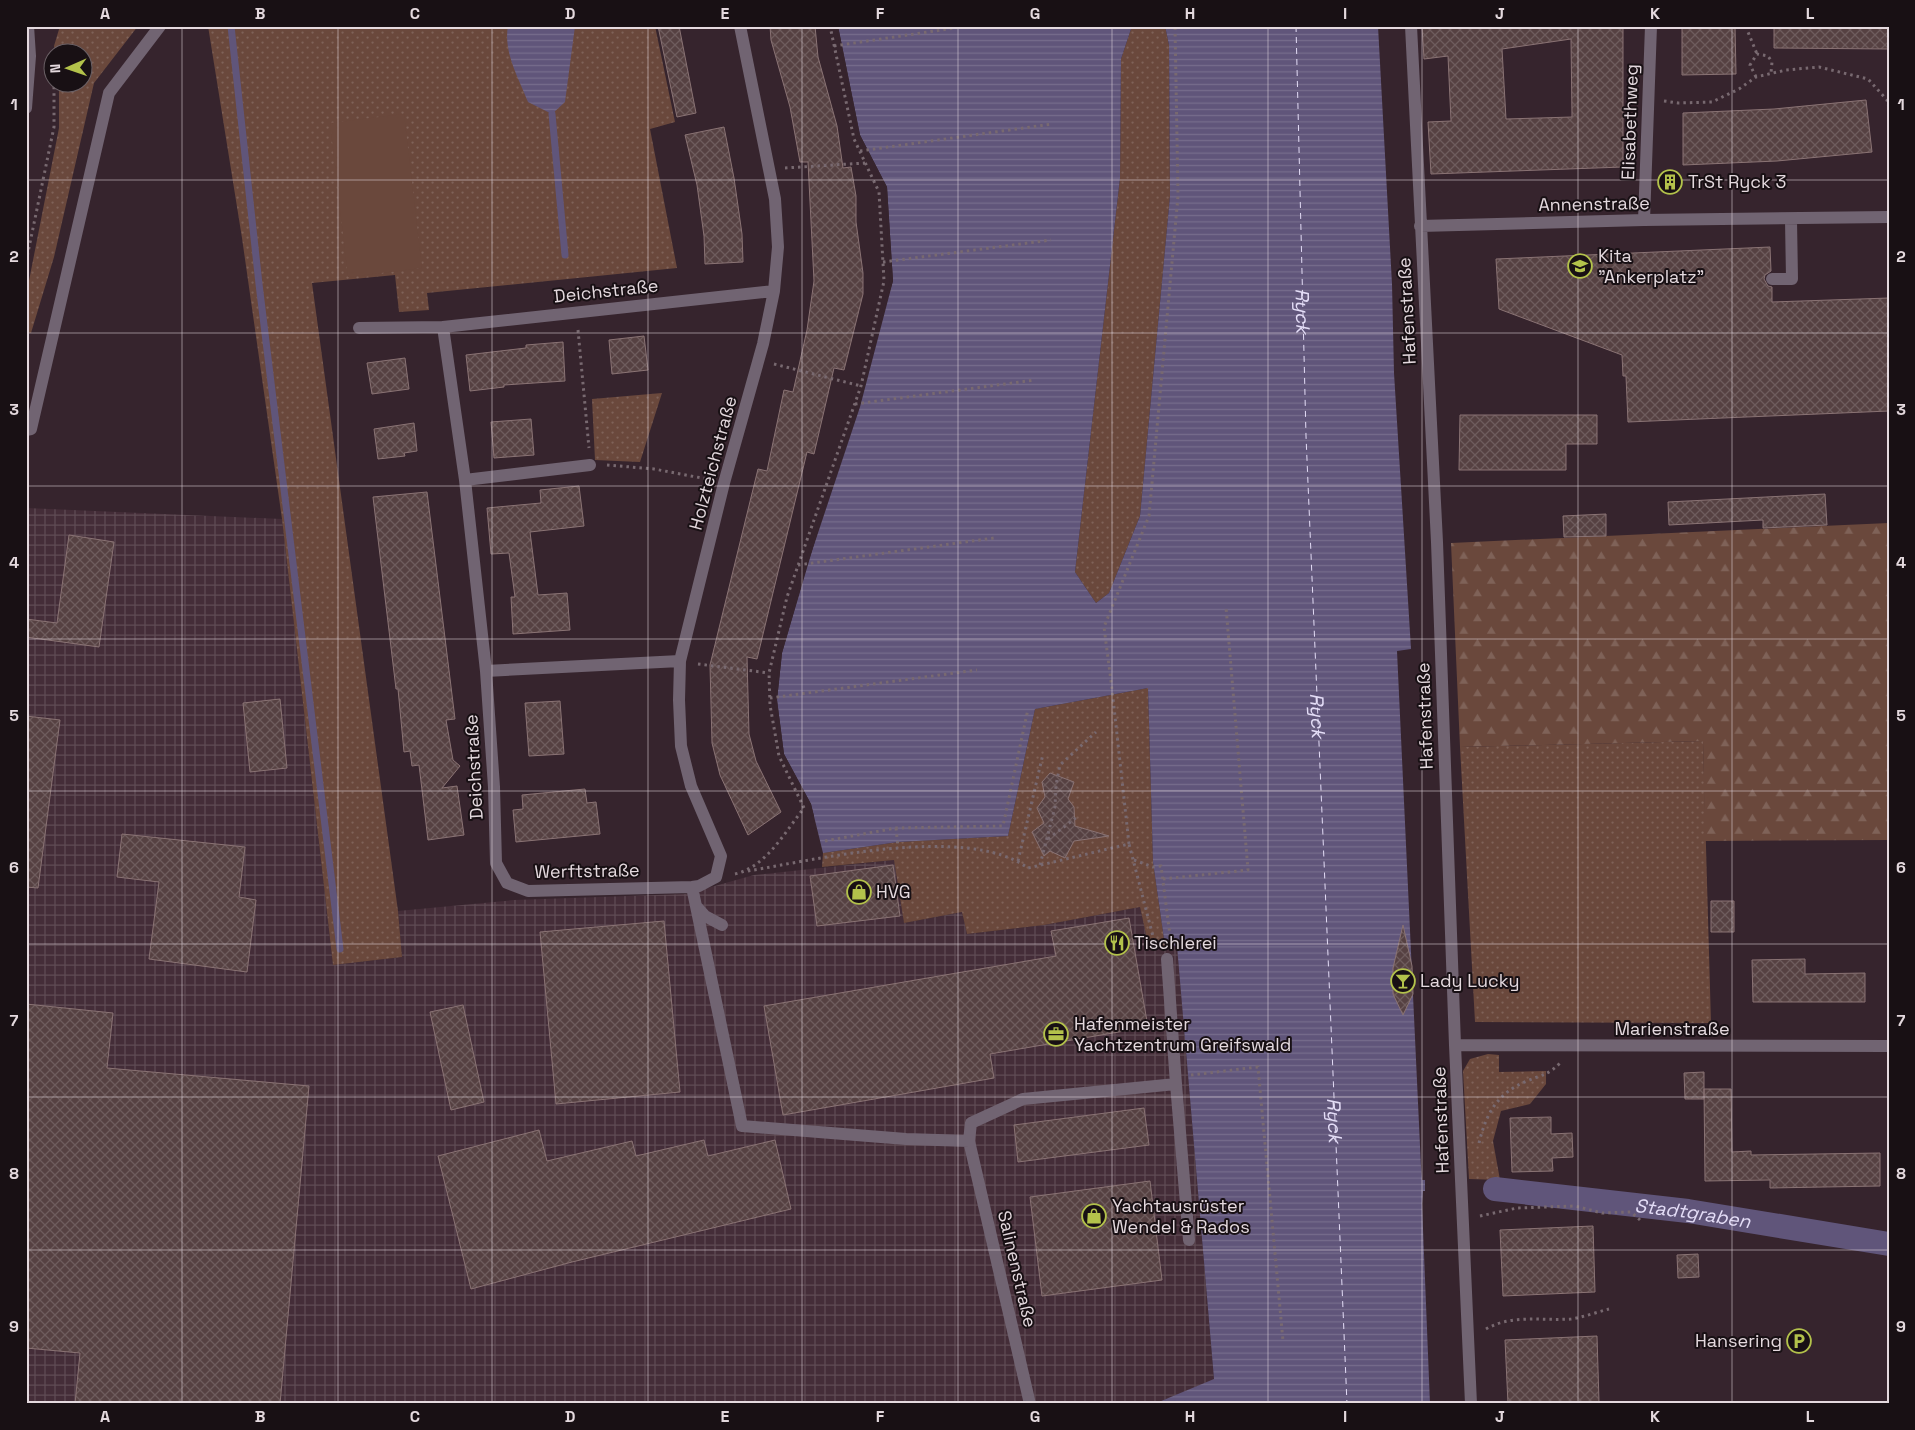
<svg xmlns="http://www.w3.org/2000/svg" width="1915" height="1430" viewBox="0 0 1915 1430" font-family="'Space Grotesk',sans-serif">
<defs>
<pattern id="industrial-grid" width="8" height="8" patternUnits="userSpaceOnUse" patternTransform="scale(1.25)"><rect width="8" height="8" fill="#442d38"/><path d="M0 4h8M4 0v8" fill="none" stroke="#5f4b54"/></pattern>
<pattern id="grass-dots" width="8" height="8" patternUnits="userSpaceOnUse" patternTransform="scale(1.25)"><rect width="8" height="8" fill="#6a483c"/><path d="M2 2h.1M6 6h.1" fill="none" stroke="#7f6258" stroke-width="1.8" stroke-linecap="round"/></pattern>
<pattern id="forest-firs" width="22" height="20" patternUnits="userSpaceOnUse" patternTransform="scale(1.25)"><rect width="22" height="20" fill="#6a483c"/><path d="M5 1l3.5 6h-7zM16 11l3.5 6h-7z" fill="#7f6258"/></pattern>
<pattern id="water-rules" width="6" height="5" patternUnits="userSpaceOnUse" patternTransform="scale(1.25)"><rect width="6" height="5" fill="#60557a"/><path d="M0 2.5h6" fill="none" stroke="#776d8c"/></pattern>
<pattern id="building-cross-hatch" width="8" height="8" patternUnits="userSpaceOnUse" patternTransform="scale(1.25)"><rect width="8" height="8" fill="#564142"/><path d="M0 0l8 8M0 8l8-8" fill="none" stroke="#6e5c5d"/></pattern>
</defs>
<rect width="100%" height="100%" fill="#36242d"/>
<path fill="url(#industrial-grid)" d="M 26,508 L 282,519 L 333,965 L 402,957 L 398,911 L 514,900 L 686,894 L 754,875 L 894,860 L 904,923 L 962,912 L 967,934 L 1044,925 L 1140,907 L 1149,948 L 1177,945 L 1214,1380 L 1154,1404 L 26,1404 Z"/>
<path fill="url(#grass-dots)" d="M 60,26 L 138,26 L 94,83 L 54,257 L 31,333 L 26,332 L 26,296 L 59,128 L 59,83 L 82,82 L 82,52 L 55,52 L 54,46 Z
M 208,26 L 655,26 L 675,122 L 650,129 L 677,268 L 427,293 L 429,310 L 399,312 L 395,275 L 312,283 L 398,911 L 402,957 L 333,965 L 282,519 L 242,238 Z
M 1132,26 L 1165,26 L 1169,45 L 1170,196 L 1140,516 L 1109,593 L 1096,603 L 1075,572 L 1120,178 L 1121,59 Z
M 662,393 L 640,462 L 595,460 L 592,399 Z
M 1148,688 L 1153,862 L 1165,946 L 1149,948 L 1140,907 L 1044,925 L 967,934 L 962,912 L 904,923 L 894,860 L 822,867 L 823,853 L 898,842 L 1008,836 L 1035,709 Z
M 1703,741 L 1711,1023 L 1475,1022 L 1460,747 Z
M 1488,1054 L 1499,1055 L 1499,1072 L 1546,1071 L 1546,1084 L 1530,1104 L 1501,1111 L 1493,1141 L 1500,1180 L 1469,1179 L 1463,1071 L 1470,1059 Z"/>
<path fill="url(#forest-firs)" d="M 1889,523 L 1889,840 L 1705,841 L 1703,741 L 1460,747 L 1451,543 Z"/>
<path fill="#6a483c" d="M 404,114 L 422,268 L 348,277 L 330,123 Z"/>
<path fill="url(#water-rules)" d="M 508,26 L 575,26 L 565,102 L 552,114 L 528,102 C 519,79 503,52 508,26 Z
M 838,26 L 1132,26 L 1121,59 L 1120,178 L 1075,572 L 1096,603 L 1109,593 L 1140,516 L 1170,196 L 1169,45 L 1165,26 L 1378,26 L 1392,284 L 1394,373 L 1411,649 L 1397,651 L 1421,1167 L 1422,1180 L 1425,1180 L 1425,1191 L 1423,1191 L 1422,1204 L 1430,1404 L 1154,1404 L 1214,1379 L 1177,946 L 1165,946 L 1153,862 L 1148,688 L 1035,709 L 1008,836 L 898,842 L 823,853 L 811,804 L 784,754 L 777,700 L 782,653 L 807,566 L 860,407 L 893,281 L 887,187 L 860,135 Z"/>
<path fill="#36242d" d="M 836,26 L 838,26 L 860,135 L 887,187 L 893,281 L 873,345 L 890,280 L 885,188 L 858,136 Z
M 832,483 L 782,653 L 777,700 L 784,754 L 811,804 L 814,816 L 812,817 L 809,805 L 781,755 L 774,700 L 780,653 L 804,565 Z"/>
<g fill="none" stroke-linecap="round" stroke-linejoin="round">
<path stroke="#60557a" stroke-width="7" d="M 231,26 L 259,284 L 340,949
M 552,114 L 565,255"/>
<path stroke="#60557a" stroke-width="24" id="s1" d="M 1495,1189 L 1688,1211 L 1889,1244"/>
<path stroke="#e4ddf7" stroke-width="1" stroke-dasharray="6 5" stroke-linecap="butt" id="s2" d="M 1296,26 L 1306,436 L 1347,1404"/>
</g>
<path fill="url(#building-cross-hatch)" stroke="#8a7374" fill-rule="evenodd" d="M 658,26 L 679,26 L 696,113 L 677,117 Z
M 770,26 L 815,26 L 818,57 L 837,126 L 843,168 L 851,167 L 856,196 L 856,222 L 863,273 L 863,294 L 844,370 L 834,368 L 814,454 L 807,452 L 757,659 L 747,657 L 749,734 L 756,761 L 781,812 L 748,835 L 720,775 L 712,743 L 710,665 L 758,469 L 767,471 L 784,390 L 793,392 L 807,330 L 814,281 L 808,162 L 800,162 L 790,107 L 771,40 Z
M 1422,26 L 1623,26 L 1623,167 L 1431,174 L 1428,122 L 1451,121 L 1448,56 L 1424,59 ZM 1571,39 L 1572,117 L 1506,119 L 1502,49 Z
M 1682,26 L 1735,26 L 1736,74 L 1682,75 Z
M 1774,26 L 1889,26 L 1889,49 L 1774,48 Z
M 1866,100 L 1872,152 L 1777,161 L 1683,165 L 1683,113 L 1774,109 Z
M 724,127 L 734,178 L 742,234 L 743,262 L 705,264 L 704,236 L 697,185 L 685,135 Z
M 1770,247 L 1771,271 L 1765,275 L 1764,279 L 1768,286 L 1772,287 L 1772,302 L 1889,298 L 1889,411 L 1628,422 L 1626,376 L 1623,376 L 1622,355 L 1499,309 L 1496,259 Z
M 644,336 L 648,370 L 612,374 L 609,340 Z
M 563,342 L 565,381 L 504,385 L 504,387 L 470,391 L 466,355 L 526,348 L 526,345 Z
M 405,358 L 409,389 L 372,394 L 367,363 Z
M 1460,415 L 1597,415 L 1597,444 L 1566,444 L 1566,470 L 1459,470 Z
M 531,419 L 534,455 L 494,458 L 491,422 Z
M 414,423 L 417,451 L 404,453 L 405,456 L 378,459 L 374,429 Z
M 579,486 L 584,526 L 530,532 L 538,595 L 567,593 L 570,630 L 513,634 L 511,597 L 515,597 L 509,553 L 491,554 L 487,508 L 541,503 L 540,490 Z
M 427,492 L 455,719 L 446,720 L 453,760 L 460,766 L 442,788 L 457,786 L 464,835 L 428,840 L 419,765 L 412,766 L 410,751 L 404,752 L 398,689 L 396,689 L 373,497 Z
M 1825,494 L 1827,525 L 1763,528 L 1763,520 L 1669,525 L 1668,502 Z
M 1606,514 L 1606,536 L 1564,537 L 1563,516 Z
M 69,535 L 114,542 L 99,647 L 26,637 L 26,619 L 57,623 Z
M 280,699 L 287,768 L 250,772 L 243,703 Z
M 560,701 L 564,754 L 529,756 L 525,703 Z
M 26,716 L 60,720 L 38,888 L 26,887 Z
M 1050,773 L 1074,782 L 1068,799 L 1074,807 L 1075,826 L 1109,836 L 1074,841 L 1065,858 L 1050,851 L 1044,856 L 1032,832 L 1044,823 L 1037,808 L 1045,797 L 1042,782 Z
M 585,789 L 587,803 L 596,802 L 600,834 L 516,842 L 513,810 L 523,809 L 522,795 Z
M 122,834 L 245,847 L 239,897 L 256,900 L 247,972 L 149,959 L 159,882 L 117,877 Z
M 893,865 L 900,916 L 817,926 L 810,876 Z
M 1711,901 L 1734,901 L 1734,932 L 1711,932 Z
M 1129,918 L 1148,1027 L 990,1054 L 994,1078 L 783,1115 L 764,1006 L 1056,956 L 1051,931 Z
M 664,921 L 680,1092 L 556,1104 L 540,932 Z
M 1403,925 L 1412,966 L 1413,994 L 1403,1015 L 1393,994 L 1393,968 Z
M 1805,959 L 1805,974 L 1865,973 L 1865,1002 L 1753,1002 L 1752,960 Z
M 26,1004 L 113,1013 L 107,1068 L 309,1086 L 280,1404 L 75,1404 L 80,1353 L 26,1348 Z
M 463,1005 L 484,1102 L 451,1110 L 430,1012 Z
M 1704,1072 L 1704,1099 L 1685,1099 L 1684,1073 Z
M 1704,1089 L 1731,1089 L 1732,1152 L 1751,1151 L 1751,1155 L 1880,1153 L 1880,1186 L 1770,1188 L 1770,1180 L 1705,1181 Z
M 1144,1108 L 1149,1145 L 1018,1162 L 1014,1125 Z
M 1551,1117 L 1551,1134 L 1572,1133 L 1573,1157 L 1552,1158 L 1553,1171 L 1512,1172 L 1510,1118 Z
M 539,1130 L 547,1161 L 632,1141 L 636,1156 L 704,1140 L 708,1156 L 775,1140 L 791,1209 L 572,1262 L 471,1289 L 438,1156 Z
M 1150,1181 L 1162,1280 L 1042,1296 L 1030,1197 Z
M 1593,1226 L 1595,1292 L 1503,1296 L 1500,1230 Z
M 1698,1254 L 1699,1277 L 1678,1278 L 1677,1255 Z
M 1597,1336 L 1599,1402 L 1508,1404 L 1505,1340 Z"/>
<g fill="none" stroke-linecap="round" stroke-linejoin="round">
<path stroke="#786970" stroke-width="3" stroke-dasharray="2.5 4" stroke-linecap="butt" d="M 1747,26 L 1748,32 L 1757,54
M 834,46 L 968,26
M 48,60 L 52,71
M 1756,77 L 1750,65 L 1757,54 L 1768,56 L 1772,62 L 1771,73
M 1664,101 L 1678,103 L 1712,102 L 1739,89 L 1756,77 L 1786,70 L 1819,67 L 1868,79 L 1887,100 L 1889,108
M 860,151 L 1052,124
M 785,168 L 865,163
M 26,262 L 54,127 L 54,82
M 883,262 L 1051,240
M 578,330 L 589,448
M 774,364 L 861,386
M 855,404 L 1035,380
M 607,465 L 654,469 L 707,479
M 798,565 L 994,538
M 698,664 L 769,673
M 770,698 L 977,670
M 896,828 L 898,847
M 1048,839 L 1077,817
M 825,841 L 896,828 L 1003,826 L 1028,709
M 1129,844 L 1112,689 L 1104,627 L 1149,516 L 1178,196 L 1175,26
M 1134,860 L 1153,867 L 1161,866 L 1171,943
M 1018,861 L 1043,754
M 1040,865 L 1055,807 L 1056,785 L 1060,765 L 1096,732
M 748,871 C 819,859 967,824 1028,868 L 1129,844 L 1156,948
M 735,874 C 766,867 785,832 804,808 L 779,756 L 770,705 L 769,673 L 787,597 L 861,386 L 884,281 L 879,192 L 854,139 L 830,26
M 1163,879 L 1248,870 L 1226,607
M 1191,1075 L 1258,1067 L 1283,1341
M 1479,1143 C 1486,1114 1497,1093 1527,1081 C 1543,1074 1547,1076 1560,1063
M 1480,1216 L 1517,1208 L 1575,1206 L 1602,1213 L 1631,1212 L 1640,1220
M 1486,1329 C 1512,1314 1542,1321 1571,1319 C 1584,1317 1597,1312 1609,1309"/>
<path stroke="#716472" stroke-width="12" d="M 740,26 L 775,199 L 778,247 L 774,291 L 763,344 L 724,483 L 680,661 L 679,700 L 681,746 L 691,786 L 721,856 L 716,877 L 699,886 L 692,887 L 528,891 L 507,883 L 496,863 L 494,787 L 486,671 L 465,480 L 443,327 L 774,291
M 1411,26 L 1437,542 L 1455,1045 L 1471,1404
M 26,108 L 30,56 L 28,26
M 1644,220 L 1651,26
M 1420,226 L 1644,220 L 1889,217
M 1772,279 L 1792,279 L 1791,220
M 359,328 L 443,327
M 26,430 L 31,429 L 109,93 L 160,26
M 465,480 L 590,465
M 486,671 L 680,661
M 692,887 L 742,1126 L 906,1139 L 969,1141
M 696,906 L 705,916 L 722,925
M 1455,1045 L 1889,1046
M 1176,1084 L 1189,1240
M 1030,1404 L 969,1141 L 971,1123 L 1023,1099 L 1176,1084 L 1167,959"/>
</g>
<path fill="none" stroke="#e4d9de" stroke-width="1" stroke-opacity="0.55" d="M 182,26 L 182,1404M 338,26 L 338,1404M 492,26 L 492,1404M 648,26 L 648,1404M 802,26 L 802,1404M 958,26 L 958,1404M 1112,26 L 1112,1404M 1268,26 L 1268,1404M 1422,26 L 1422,1404M 1578,26 L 1578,1404M 1732,26 L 1732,1404M 26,180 L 1889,180M 26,333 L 1889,333M 26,486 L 1889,486M 26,639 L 1889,639M 26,791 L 1889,791M 26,944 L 1889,944M 26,1097 L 1889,1097M 26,1250 L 1889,1250"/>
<defs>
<g id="building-ring" transform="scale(1.25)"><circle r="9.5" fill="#181014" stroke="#b3c24b" stroke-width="1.5"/><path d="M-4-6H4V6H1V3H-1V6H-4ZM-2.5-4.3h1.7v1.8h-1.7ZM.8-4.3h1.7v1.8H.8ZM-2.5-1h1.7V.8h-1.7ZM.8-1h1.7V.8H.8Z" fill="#b3c24b"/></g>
<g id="school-ring" transform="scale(1.25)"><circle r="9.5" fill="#181014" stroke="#b3c24b" stroke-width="1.5"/><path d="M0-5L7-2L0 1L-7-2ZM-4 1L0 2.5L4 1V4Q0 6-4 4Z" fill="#b3c24b"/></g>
<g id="shop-ring" transform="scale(1.25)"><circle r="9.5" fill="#181014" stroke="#b3c24b" stroke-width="1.5"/><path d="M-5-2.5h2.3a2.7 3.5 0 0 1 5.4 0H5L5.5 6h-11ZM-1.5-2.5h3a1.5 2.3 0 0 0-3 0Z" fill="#b3c24b"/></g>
<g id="restaurant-ring" transform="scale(1.25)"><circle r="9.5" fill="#181014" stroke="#b3c24b" stroke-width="1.5"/><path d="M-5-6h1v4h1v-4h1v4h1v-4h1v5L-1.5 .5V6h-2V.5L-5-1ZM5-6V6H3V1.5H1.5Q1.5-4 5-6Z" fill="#b3c24b"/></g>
<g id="bar-ring" transform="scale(1.25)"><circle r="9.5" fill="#181014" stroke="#b3c24b" stroke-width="1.5"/><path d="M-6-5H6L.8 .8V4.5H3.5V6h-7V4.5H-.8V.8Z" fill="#b3c24b"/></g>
<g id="office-ring" transform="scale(1.25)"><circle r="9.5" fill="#181014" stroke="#b3c24b" stroke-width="1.5"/><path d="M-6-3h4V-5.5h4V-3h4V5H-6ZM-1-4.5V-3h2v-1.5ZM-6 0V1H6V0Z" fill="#b3c24b"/></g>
<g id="parking-ring" transform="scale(1.25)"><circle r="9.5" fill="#181014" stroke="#b3c24b" stroke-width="1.5"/><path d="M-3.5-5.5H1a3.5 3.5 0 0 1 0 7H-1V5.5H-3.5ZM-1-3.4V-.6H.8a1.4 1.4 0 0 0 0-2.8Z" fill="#b3c24b"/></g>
</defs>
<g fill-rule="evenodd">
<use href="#building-ring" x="1670" y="182"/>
<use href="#school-ring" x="1580" y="266"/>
<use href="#shop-ring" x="859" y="892"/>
<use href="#restaurant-ring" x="1117" y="943"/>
<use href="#bar-ring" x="1403" y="981"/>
<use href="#office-ring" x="1056" y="1034"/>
<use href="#shop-ring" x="1094" y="1216"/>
<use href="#parking-ring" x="1799" y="1341"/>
</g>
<g text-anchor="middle" stroke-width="4" stroke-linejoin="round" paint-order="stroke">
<g font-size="18" fill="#e4d9de" stroke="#181014">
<text transform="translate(1630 122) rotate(-88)" y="6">Elisabethweg</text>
<text transform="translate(1594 204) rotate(-1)" y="6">Annenstraße</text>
<text transform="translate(606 291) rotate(-6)" y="6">Deichstraße</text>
<text transform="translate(1407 311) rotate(-93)" y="6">Hafenstraße</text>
<text transform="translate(713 463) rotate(-75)" y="6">Holzteichstraße</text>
<text transform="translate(1425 716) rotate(-92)" y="6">Hafenstraße</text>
<text transform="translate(474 767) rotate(-93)" y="6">Deichstraße</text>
<text transform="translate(587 871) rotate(-1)" y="6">Werftstraße</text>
<text x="1672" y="1035">Marienstraße</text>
<text transform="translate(1441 1120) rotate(-92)" y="6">Hafenstraße</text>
<text transform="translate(1017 1269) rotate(77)" y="6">Salinenstraße</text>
</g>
<g font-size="18" fill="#e4d9de" stroke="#181014" text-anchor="start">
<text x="1688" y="188">TrSt Ryck 3</text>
<text x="1598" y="262">Kita<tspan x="1598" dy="21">"Ankerplatz"</tspan></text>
<text x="876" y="898">HVG</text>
<text x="1134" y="949">Tischlerei</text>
<text x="1420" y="987">Lady Lucky</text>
<text x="1074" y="1030">Hafenmeister<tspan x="1074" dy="21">Yachtzentrum Greifswald</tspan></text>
<text x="1112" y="1212">Yachtausrüster<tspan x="1112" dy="21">Wendel &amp; Rados</tspan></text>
<text x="1782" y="1347" text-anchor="end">Hansering</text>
</g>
<g font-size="19" font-style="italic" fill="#e4ddf7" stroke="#181014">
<text dy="7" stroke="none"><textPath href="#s2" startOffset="285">Ryck</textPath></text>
<text dy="7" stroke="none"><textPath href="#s2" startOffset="690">Ryck</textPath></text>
<text dy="7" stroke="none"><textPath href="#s2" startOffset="1095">Ryck</textPath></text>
<text dy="7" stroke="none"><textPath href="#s1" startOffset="199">Stadtgraben</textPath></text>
</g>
</g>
<rect width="1915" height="1430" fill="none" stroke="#181014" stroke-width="55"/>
<g transform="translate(68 68) rotate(268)"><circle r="24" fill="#181014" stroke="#6a6065"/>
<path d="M0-4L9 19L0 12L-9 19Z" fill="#b3c24b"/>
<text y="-8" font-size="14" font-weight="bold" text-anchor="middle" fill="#e4d9de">N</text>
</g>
<rect x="28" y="28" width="1860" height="1374" fill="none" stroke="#e4d9de" stroke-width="2"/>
<g font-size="16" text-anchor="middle" font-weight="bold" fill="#e4d9de">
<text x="105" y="19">A</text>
<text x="260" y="19">B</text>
<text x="415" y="19">C</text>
<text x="570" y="19">D</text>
<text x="725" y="19">E</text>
<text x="880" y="19">F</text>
<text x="1035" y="19">G</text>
<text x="1190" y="19">H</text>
<text x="1345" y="19">I</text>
<text x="1500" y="19">J</text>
<text x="1655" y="19">K</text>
<text x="1810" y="19">L</text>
<text x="14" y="110">1</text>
<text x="1901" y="110">1</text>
<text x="14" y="262">2</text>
<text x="1901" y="262">2</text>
<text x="14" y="415">3</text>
<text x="1901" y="415">3</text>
<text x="14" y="568">4</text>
<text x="1901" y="568">4</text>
<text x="14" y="721">5</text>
<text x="1901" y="721">5</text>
<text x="14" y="873">6</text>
<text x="1901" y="873">6</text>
<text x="14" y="1026">7</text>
<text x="1901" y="1026">7</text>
<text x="14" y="1179">8</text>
<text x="1901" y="1179">8</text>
<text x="14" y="1332">9</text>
<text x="1901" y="1332">9</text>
<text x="105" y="1422">A</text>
<text x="260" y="1422">B</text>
<text x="415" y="1422">C</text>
<text x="570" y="1422">D</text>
<text x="725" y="1422">E</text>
<text x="880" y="1422">F</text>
<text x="1035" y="1422">G</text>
<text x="1190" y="1422">H</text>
<text x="1345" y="1422">I</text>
<text x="1500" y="1422">J</text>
<text x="1655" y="1422">K</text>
<text x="1810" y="1422">L</text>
</g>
</svg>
